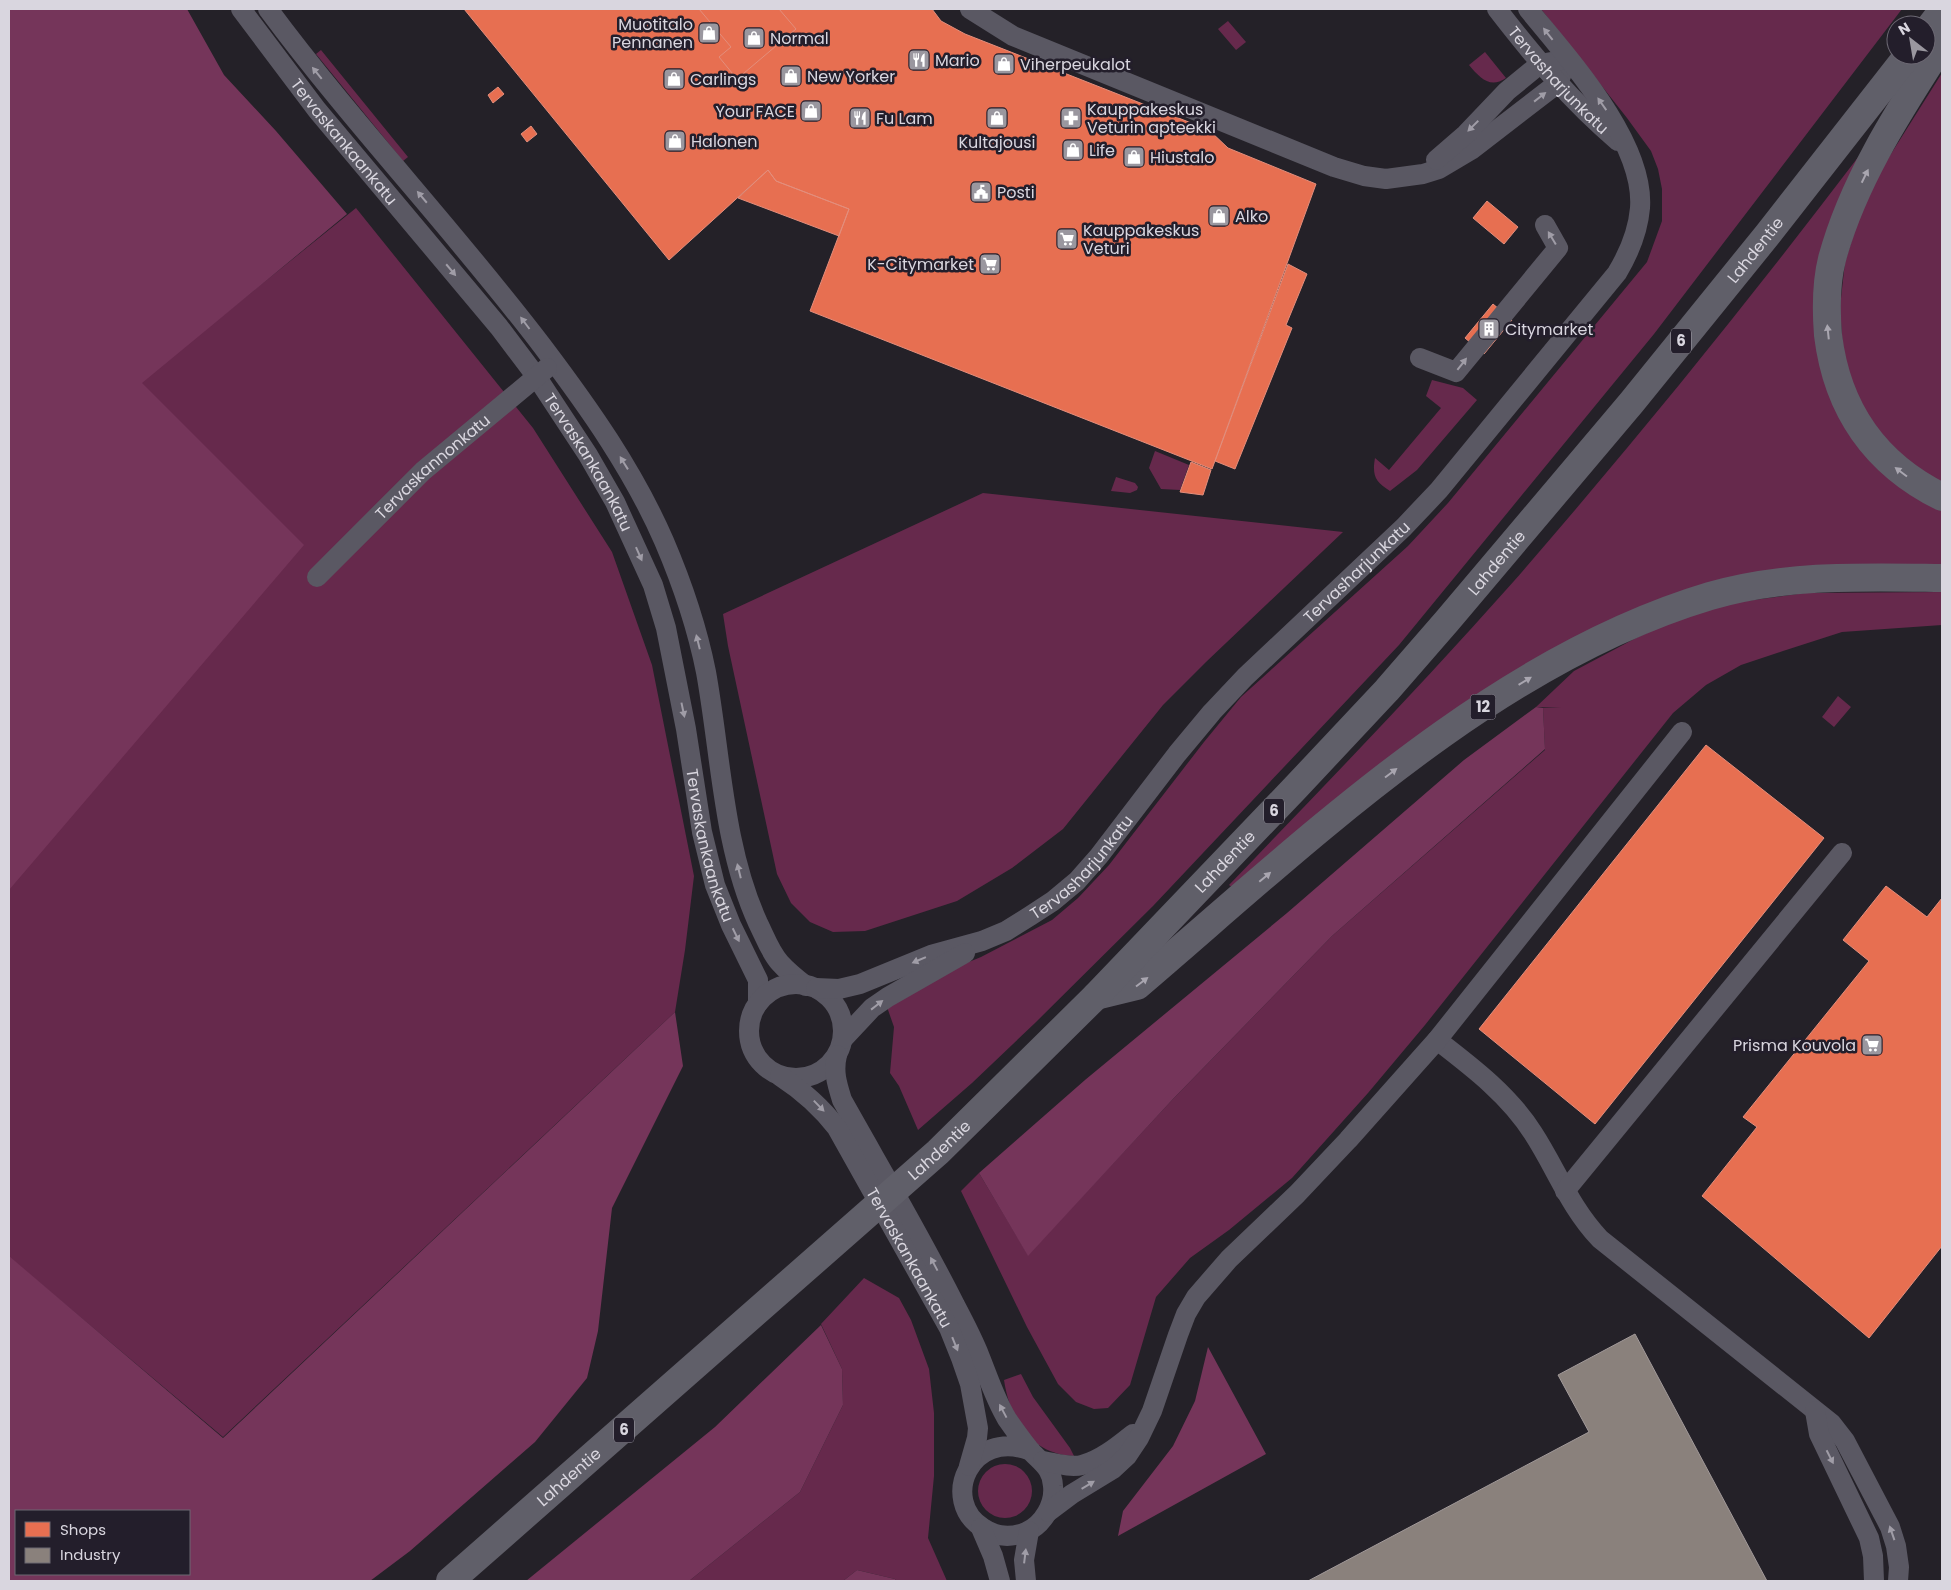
<svg xmlns="http://www.w3.org/2000/svg" width="1951" height="1590" viewBox="0 0 1951 1590" font-family="Poppins,sans-serif">
<rect width="100%" height="100%" fill="#242128"/>
<path fill="#66294c" d="M 1541,9 L 1902,9 L 1654,334 L 1399,645 L 1153,906 L 1035,1023 L 972,1083 L 918,1130 L 899,1086 L 890,1073 L 894,1027 L 887,1007 L 932,977 L 981,957 L 1052,920 L 1078,898 L 1109,865 L 1204,742 L 1241,697 L 1408,546 L 1448,503 L 1647,262 L 1662,221 L 1662,189 L 1658,169 L 1651,151 L 1627,118 Z
M 1228,21 L 1246,42 L 1236,50 L 1218,29 Z
M 321,50 L 408,157 L 403,161 L 316,54 Z
M 1485,52 L 1506,78 C 1490,89 1480,78 1469,65 Z
M 1942,73 L 1942,482 L 1924,473 L 1894,450 L 1868,419 L 1844,365 L 1840,307 L 1845,262 L 1862,208 L 1884,165 Z
M 1859,156 L 1819,358 L 1942,509 L 1942,569 L 1656,602 L 1233,888 L 1229,885 C 1325,785 1422,685 1514,581 C 1634,443 1749,301 1859,156 Z
M 356,208 L 533,428 L 612,552 L 652,665 L 694,876 L 685,950 L 675,1012 L 223,1437 L 9,1257 L 9,887 L 138,384 Z
M 1432,380 L 1463,388 L 1477,400 L 1417,470 L 1390,491 C 1375,482 1372,475 1375,458 L 1389,470 L 1441,408 L 1426,396 Z
M 1155,451 L 1189,465 L 1180,490 L 1161,489 L 1149,468 Z
M 1116,477 L 1135,483 L 1138,487 L 1137,490 L 1130,493 L 1111,491 Z
M 983,493 L 1343,532 L 1206,662 L 1163,705 L 1063,829 L 1012,868 L 957,901 L 865,931 L 833,932 L 810,922 L 791,903 L 777,874 L 728,646 L 723,614 Z
M 1942,592 L 1942,625 L 1842,632 L 1783,651 L 1741,665 L 1706,685 L 1673,713 L 1425,1025 L 1368,1093 L 1292,1178 L 1229,1230 L 1190,1258 L 1156,1297 L 1130,1385 L 1108,1408 L 1094,1409 L 1076,1402 L 1058,1384 L 1027,1327 L 961,1191 L 979,1173 L 1028,1255 L 1173,1099 L 1332,936 L 1545,750 L 1543,708 L 1561,708 L 1536,707 L 1574,671 L 1636,638 L 1677,619 L 1731,603 L 1805,593 Z
M 1838,696 L 1851,707 L 1834,727 L 1822,717 Z
M 864,1278 L 899,1298 L 911,1320 L 929,1369 L 934,1413 L 934,1476 L 928,1538 L 947,1581 L 896,1581 L 895,1579 L 857,1570 L 843,1581 L 689,1581 L 800,1492 L 843,1405 L 842,1369 L 821,1324 Z
M 1021,1374 L 1033,1397 L 1070,1448 L 1074,1456 C 1030,1454 1010,1419 1004,1380 Z
M978 1491a27 27 0 1 1 54 0a27 27 0 1 1-54 0Z"/>
<path fill="#75355a" fill-rule="evenodd" d="M 9,9 L 187,9 L 224,75 L 276,131 L 347,214 L 142,383 L 304,545 L 9,890 Z
M 1536,707 L 1543,708 L 1545,749 L 1332,936 L 1173,1099 L 1028,1256 L 979,1173 L 1085,1080 L 1287,913 L 1464,760 Z
M 675,1012 L 683,1066 L 612,1208 L 598,1331 L 587,1378 L 535,1442 L 410,1551 L 370,1581 L 9,1581 L 9,1256 L 223,1438 ZM 189,1511 L 189,1574 L 16,1574 L 16,1511 Z
M 821,1325 L 842,1369 L 843,1405 L 800,1492 L 689,1581 L 526,1581 L 715,1427 Z
M 1208,1347 L 1266,1454 L 1118,1536 L 1123,1511 L 1173,1446 L 1195,1401 Z
M 857,1570 L 895,1579 L 896,1581 L 843,1581 Z"/>
<path fill="#e76f51" stroke="#e38e7c" d="M 464,9 L 932,9 L 941,21 L 965,34 L 1209,130 L 1228,148 L 1316,184 L 1212,469 L 810,311 L 849,209 L 776,181 L 768,170 L 669,260 Z
M 699,9 L 779,9 L 796,29 L 737,79 L 719,57 L 731,47 Z
M 498,87 L 504,94 L 493,103 L 488,95 Z
M 531,126 L 537,134 L 527,142 L 521,134 Z
M 768,170 L 776,181 L 849,209 L 839,236 L 738,198 Z
M 1487,201 L 1518,227 L 1504,244 L 1473,218 Z
M 1288,264 L 1307,274 L 1286,325 L 1292,328 L 1235,469 L 1215,461 Z
M 1493,304 L 1512,320 L 1484,354 L 1465,338 Z
M 1191,462 L 1211,470 L 1203,495 L 1180,492 Z
M 1706,745 L 1824,838 L 1595,1124 L 1479,1029 Z
M 1886,886 L 1927,917 L 1942,898 L 1942,1246 L 1869,1338 L 1702,1196 L 1757,1127 L 1743,1117 L 1869,961 L 1843,940 Z"/>
<path fill="#8a817c" stroke="#a29a9a" d="M 1635,1334 L 1767,1581 L 1308,1581 L 1589,1432 L 1558,1375 Z"/>
<g fill="none" stroke-linecap="round" stroke-linejoin="round">
<g stroke="#5a5863" stroke-width="20">
<path id="s1" d="M 241,9 L 317,110 L 499,327 L 536,376 L 588,455 L 615,502 L 653,585 L 666,628 L 686,729 L 702,832 L 715,885 L 731,925 L 758,980 L 758,1003"/>
<path d="M 268,9 C 354,125 455,231 543,347 C 589,408 633,470 664,541 C 682,583 697,627 706,672 C 721,755 723,847 758,923 C 765,937 770,952 780,963 C 788,972 797,979 806,986"/>
<path d="M 970,9 L 1013,36 L 1334,167 L 1364,176 L 1386,179 L 1423,174 L 1439,169 L 1471,150 L 1558,83 L 1568,59"/>
<path id="s2" d="M 1497,9 C 1534,57 1572,102 1618,141"/>
<path d="M 1436,160 L 1466,134 L 1507,91 L 1540,64 L 1568,59"/>
<path d="M 1420,358 L 1456,372 L 1558,248 L 1545,225"/>
<path id="s3" d="M 317,577 L 423,471 L 547,368"/>
<circle cx="796" cy="1031" r="47"/>
<path id="s4" d="M 816,988 L 839,989 L 860,984 L 931,955 L 982,941 L 1006,931 L 1030,916 L 1053,901 L 1077,881 L 1099,856 L 1177,754 L 1212,712 L 1245,677 L 1404,527 L 1439,490 L 1617,273 C 1629,253 1638,232 1640,208 C 1645,142 1568,58 1528,9"/>
<path d="M 843,1039 L 872,1008 L 888,997 L 965,953"/>
<path d="M 1437,1040 C 1472,1067 1509,1095 1533,1133 C 1557,1170 1569,1206 1600,1239 L 1831,1423 L 1845,1441 L 1890,1527 L 1896,1546 L 1899,1567 L 1898,1581"/>
<path d="M 837,1055 C 833,1072 837,1084 842,1100 C 880,1168 920,1235 955,1305 C 964,1322 973,1339 980,1357 C 988,1377 995,1399 1007,1419 C 1014,1429 1022,1440 1029,1449 C 1040,1462 1052,1467 1053,1486 C 1055,1504 1043,1525 1026,1532 C 1011,1538 996,1537 983,1528 C 939,1501 970,1427 1031,1451"/>
<path id="s5" d="M 780,1076 C 803,1091 821,1107 837,1128 L 949,1328 L 961,1358 L 970,1384 L 978,1428 L 977,1438 L 969,1466"/>
<path d="M 1565,1191 L 1842,853"/>
<path d="M 1815,1411 L 1819,1434 L 1869,1538 L 1873,1556 L 1874,1581"/>
<path d="M 1043,1461 C 1055,1463 1070,1468 1082,1465 C 1101,1460 1118,1446 1133,1434"/>
<path d="M 1048,1512 L 1072,1494 L 1113,1469 L 1127,1456 L 1139,1438 L 1152,1411 L 1178,1335 L 1186,1314 L 1196,1297 L 1229,1259 L 1297,1194 L 1348,1140 L 1437,1040 L 1682,732"/>
<path d="M 981,1528 L 993,1556 L 1000,1581"/>
<path d="M 1026,1581 L 1024,1560 L 1029,1531"/>
</g>
<g stroke="#605f69" stroke-width="28">
<path d="M 1926,32 L 1942,11"/>
<path d="M 1942,44 C 1899,111 1853,181 1832,259 C 1826,283 1826,310 1828,335 C 1837,409 1875,464 1942,497"/>
<path d="M 1096,996 L 1137,986 C 1306,842 1492,661 1710,596 C 1785,574 1865,577 1942,578"/>
<path id="s6" d="M 450,1581 L 938,1152 L 1096,996 L 1296,787 L 1387,690 L 1447,621 L 1632,402 L 1768,234 L 1908,55"/>
</g>
</g>
<defs><path id="oneway-solid" d="M-6-.8H1V-3.2L6.5 0L1 3.2V.8H-6Z" transform="scale(1.25)"/></defs>
<g fill="#a09da7">
<use href="#oneway-solid" transform="translate(1548 34) rotate(-128)"/>
<use href="#oneway-solid" transform="translate(317 73) rotate(-129)"/>
<use href="#oneway-solid" transform="translate(1540 97) rotate(-38)"/>
<use href="#oneway-solid" transform="translate(1602 104) rotate(-125)"/>
<use href="#oneway-solid" transform="translate(1473 126) rotate(135)"/>
<use href="#oneway-solid" transform="translate(422 197) rotate(-130)"/>
<use href="#oneway-solid" transform="translate(1552 238) rotate(-121)"/>
<use href="#oneway-solid" transform="translate(451 270) rotate(50)"/>
<use href="#oneway-solid" transform="translate(525 323) rotate(-127)"/>
<use href="#oneway-solid" transform="translate(1462 364) rotate(-52)"/>
<use href="#oneway-solid" transform="translate(624 463) rotate(-122)"/>
<use href="#oneway-solid" transform="translate(639 554) rotate(66)"/>
<use href="#oneway-solid" transform="translate(698 642) rotate(-104)"/>
<use href="#oneway-solid" transform="translate(683 710) rotate(78)"/>
<use href="#oneway-solid" transform="translate(739 871) rotate(-104)"/>
<use href="#oneway-solid" transform="translate(736 935) rotate(64)"/>
<use href="#oneway-solid" transform="translate(919 960) rotate(157)"/>
<use href="#oneway-solid" transform="translate(877 1005) rotate(-38)"/>
<use href="#oneway-solid" transform="translate(819 1106) rotate(46)"/>
<use href="#oneway-solid" transform="translate(934 1264) rotate(-118)"/>
<use href="#oneway-solid" transform="translate(955 1344) rotate(68)"/>
<use href="#oneway-solid" transform="translate(1003 1411) rotate(-118)"/>
<use href="#oneway-solid" transform="translate(1830 1457) rotate(63)"/>
<use href="#oneway-solid" transform="translate(1088 1485) rotate(-31)"/>
<use href="#oneway-solid" transform="translate(1892 1533) rotate(-109)"/>
<use href="#oneway-solid" transform="translate(1025 1556) rotate(-83)"/>
</g>
<g fill="#a9a6b0">
<use href="#oneway-solid" transform="translate(1865 176) rotate(-64)"/>
<use href="#oneway-solid" transform="translate(1828 332) rotate(-96)"/>
<use href="#oneway-solid" transform="translate(1901 472) rotate(-143)"/>
<use href="#oneway-solid" transform="translate(1525 681) rotate(-31)"/>
<use href="#oneway-solid" transform="translate(1391 773) rotate(-37)"/>
<use href="#oneway-solid" transform="translate(1265 877) rotate(-40)"/>
<use href="#oneway-solid" transform="translate(1142 982) rotate(-37)"/>
</g>
<defs>
<g id="shop-square" transform="scale(1.125)"><rect x="-9" y="-9" width="18" height="18" rx="4" fill="#9a979f" stroke="#231e2b"/><path d="M-5-2.5h2.3a2.7 3.5 0 0 1 5.4 0H5L5.5 6h-11ZM-1.5-2.5h3a1.5 2.3 0 0 0-3 0Z" fill="#fff"/></g>
<g id="restaurant-square" transform="scale(1.125)"><rect x="-9" y="-9" width="18" height="18" rx="4" fill="#9a979f" stroke="#231e2b"/><path d="M-5-6h1v4h1v-4h1v4h1v-4h1v5L-1.5 .5V6h-2V.5L-5-1ZM5-6V6H3V1.5H1.5Q1.5-4 5-6Z" fill="#fff"/></g>
<g id="pharmacy-square" transform="scale(1.125)"><rect x="-9" y="-9" width="18" height="18" rx="4" fill="#9a979f" stroke="#231e2b"/><path d="M-2-6h4v4h4v4h-4v4h-4v-4h-4v-4h4Z" fill="#fff"/></g>
<g id="civic-square" transform="scale(1.125)"><rect x="-9" y="-9" width="18" height="18" rx="4" fill="#9a979f" stroke="#231e2b"/><path d="M-.6-6.5H3V-4.5H.6V-3L4-1V1h2V6H-6V1h2V-1L-.6-3ZM-1.2 2.5V6h2.4V2.5Z" fill="#fff"/></g>
<g id="supermarket-square" transform="scale(1.125)"><rect x="-9" y="-9" width="18" height="18" rx="4" fill="#9a979f" stroke="#231e2b"/><path d="M-6-5.5h2.5l.6 2H6L4.5 2H-2.5L-4.4-4H-6ZM-1.5 3.2a1.3 1.3 0 1 0 .1 0ZM3 3.2a1.3 1.3 0 1 0 .1 0Z" fill="#fff"/></g>
<g id="building-square" transform="scale(1.125)"><rect x="-9" y="-9" width="18" height="18" rx="4" fill="#9a979f" stroke="#231e2b"/><path d="M-4-6H4V6H1V3H-1V6H-4ZM-2.5-4.3h1.7v1.8h-1.7ZM.8-4.3h1.7v1.8H.8ZM-2.5-1h1.7V.8h-1.7ZM.8-1h1.7V.8H.8Z" fill="#fff"/></g>
</defs>
<g fill-rule="evenodd">
<use href="#shop-square" x="709" y="33"/>
<use href="#shop-square" x="754" y="38"/>
<use href="#restaurant-square" x="919" y="60"/>
<use href="#shop-square" x="1004" y="64"/>
<use href="#shop-square" x="791" y="76"/>
<use href="#shop-square" x="674" y="79"/>
<use href="#shop-square" x="811" y="111"/>
<use href="#restaurant-square" x="860" y="118"/>
<use href="#shop-square" x="997" y="118"/>
<use href="#pharmacy-square" x="1071" y="118"/>
<use href="#shop-square" x="675" y="141"/>
<use href="#shop-square" x="1073" y="150"/>
<use href="#shop-square" x="1134" y="157"/>
<use href="#civic-square" x="981" y="192"/>
<use href="#shop-square" x="1219" y="216"/>
<use href="#supermarket-square" x="1067" y="239"/>
<use href="#supermarket-square" x="990" y="264"/>
<use href="#building-square" x="1489" y="329"/>
<use href="#supermarket-square" x="1872" y="1045"/>
</g>
<g text-anchor="middle" stroke-width="5" stroke-linejoin="round" paint-order="stroke">
<g fill="#231e2b" stroke="#a29fa9" stroke-width="1">
<rect x="1671" y="328.5" width="20" height="25" rx="4"/>
<rect x="1470.5" y="694.5" width="25" height="25" rx="4"/>
<rect x="1264" y="798.5" width="20" height="25" rx="4"/>
<rect x="614" y="1417.5" width="20" height="25" rx="4"/>
</g>
<g font-size="15" font-weight="bold" fill="#d9d6df">
<text x="1681" y="346">6</text>
<text x="1483" y="712">12</text>
<text x="1274" y="816">6</text>
<text x="624" y="1435">6</text>
</g>
<g font-size="16" fill="#d9d6df" stroke="#231e2b" text-anchor="start">
<text x="693" y="30" text-anchor="end">Muotitalo<tspan x="693" dy="18">Pennanen</tspan></text>
<text x="770" y="44">Normal</text>
<text x="935" y="66">Mario</text>
<text x="1020" y="70">Viherpeukalot</text>
<text x="807" y="82">New Yorker</text>
<text x="690" y="85">Carlings</text>
<text x="1087" y="115">Kauppakeskus<tspan x="1087" dy="18">Veturin apteekki</tspan></text>
<text x="795" y="117" text-anchor="end">Your FACE</text>
<text x="876" y="124">Fu Lam</text>
<text x="691" y="147">Halonen</text>
<text x="997" y="148" text-anchor="middle">Kultajousi</text>
<text x="1089" y="156">Life</text>
<text x="1150" y="163">Hiustalo</text>
<text x="997" y="198">Posti</text>
<text x="1235" y="222">Alko</text>
<text x="1083" y="236">Kauppakeskus<tspan x="1083" dy="18">Veturi</tspan></text>
<text x="974" y="270" text-anchor="end">K-Citymarket</text>
<text x="1505" y="335">Citymarket</text>
<text x="1856" y="1051" text-anchor="end">Prisma Kouvola</text>
</g>
<g font-size="16" fill="#d9d6df" stroke="#231e2b">
<text dy="6" stroke="none"><textPath href="#s2" startOffset="94">Tervasharjunkatu</textPath></text>
<text dy="6" stroke="none"><textPath href="#s1" startOffset="168">Tervaskankaankatu</textPath></text>
<text dy="6" stroke="none"><textPath href="#s6" startOffset="1868">Lahdentie</textPath></text>
<text dy="6" stroke="none"><textPath href="#s1" startOffset="572">Tervaskankaankatu</textPath></text>
<text dy="6" stroke="none"><textPath href="#s3" startOffset="160">Tervaskannonkatu</textPath></text>
<text dy="6" stroke="none"><textPath href="#s6" startOffset="1462">Lahdentie</textPath></text>
<text dy="6" stroke="none"><textPath href="#s4" startOffset="705">Tervasharjunkatu</textPath></text>
<text dy="6" stroke="none"><textPath href="#s1" startOffset="978">Tervaskankaankatu</textPath></text>
<text dy="6" stroke="none"><textPath href="#s6" startOffset="1058">Lahdentie</textPath></text>
<text dy="6" stroke="none"><textPath href="#s4" startOffset="300">Tervasharjunkatu</textPath></text>
<text dy="6" stroke="none"><textPath href="#s6" startOffset="652">Lahdentie</textPath></text>
<text dy="6" stroke="none"><textPath href="#s5" startOffset="226">Tervaskankaankatu</textPath></text>
<text dy="6" stroke="none"><textPath href="#s6" startOffset="158">Lahdentie</textPath></text>
</g>
</g>
<rect width="1951" height="1590" fill="none" stroke="#d9d6df" stroke-width="20"/>
<rect x="15" y="1510" width="175" height="65" fill="#231e2b" stroke="#6c6873"/>
<rect x="25" y="1522" width="25" height="15" fill="#e76f51" stroke="#6c6873"/>
<text x="60" y="1535" font-size="15" fill="#d9d6df">Shops</text>
<rect x="25" y="1548" width="25" height="15" fill="#8a817c" stroke="#6c6873"/>
<text x="60" y="1560" font-size="15" fill="#d9d6df">Industry</text>
<g transform="translate(1911 40) rotate(329)"><circle r="24" fill="#231e2b" stroke="#6c6873"/>
<path d="M0-4L9 19L0 12L-9 19Z" fill="#9a979f"/>
<text y="-8" font-size="14" font-weight="bold" text-anchor="middle" fill="#d9d6df">N</text>
</g>
</svg>
